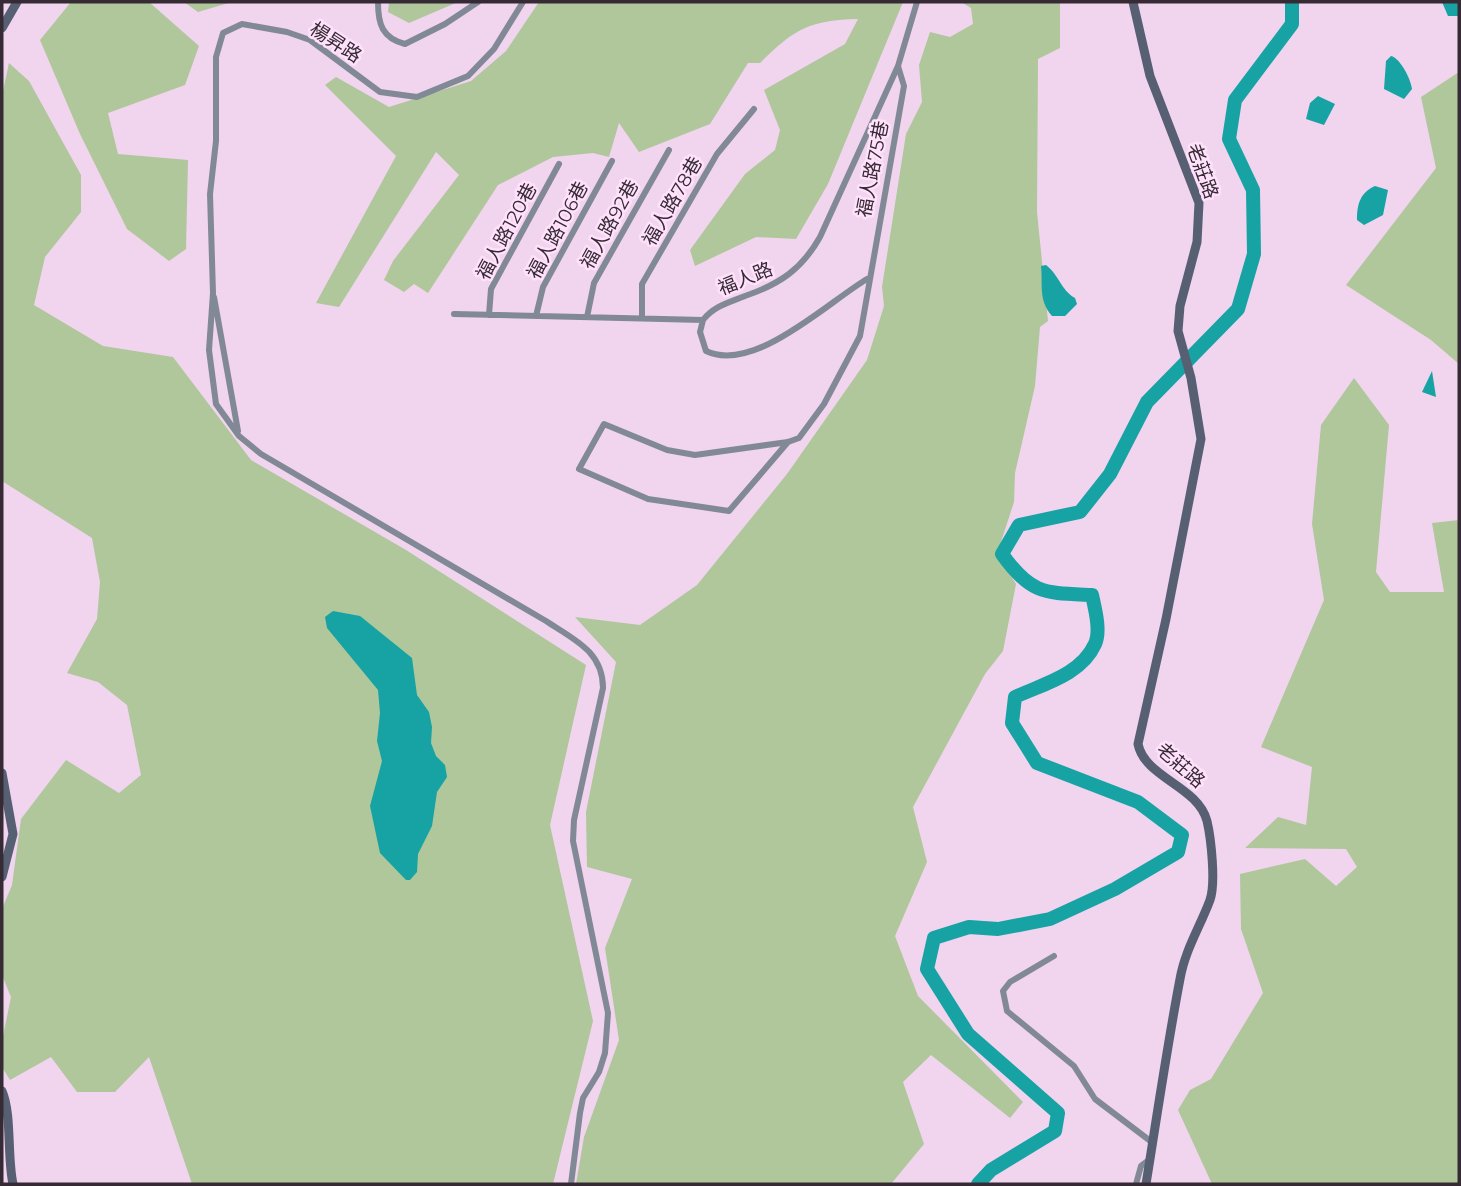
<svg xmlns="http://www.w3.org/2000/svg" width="1461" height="1186" viewBox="0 0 1461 1186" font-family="Montserrat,'Noto Sans TC',sans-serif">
<rect width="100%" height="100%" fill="#f1d4ee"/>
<path fill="#afc79b" d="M 71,2 L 149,2 L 199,46 L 185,85 L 108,113 L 118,154 L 188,160 L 186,249 L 169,261 L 127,229 L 80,134 L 40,40 Z
M 184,2 L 232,2 L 198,12 Z
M 389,2 L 458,2 L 409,23 L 388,12 Z
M 539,2 L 903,2 L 828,184 L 796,239 L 756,237 L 695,266 L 690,250 L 745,174 L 775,150 L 780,130 L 764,90 L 845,44 L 858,19 C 810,20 794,29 760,63 L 748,63 L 710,124 L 639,152 L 619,123 L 609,157 L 593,153 L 553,157 L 498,185 L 428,293 L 414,284 L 404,292 L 384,280 L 393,261 L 459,175 L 436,152 L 339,307 L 316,303 L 396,156 L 325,85 L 336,77 L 389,107 L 471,81 L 506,51 Z
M 961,2 L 1060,2 L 1060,48 L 1038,59 L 1037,212 L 1048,321 L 1040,327 L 1035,386 L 1015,473 L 1014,502 L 997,554 L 1016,584 L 1003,651 L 985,674 L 913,807 L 927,862 L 895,936 L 918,996 L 1023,1102 L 1010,1118 L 931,1055 L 903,1082 L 924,1144 L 891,1184 L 576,1184 L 584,1137 L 619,1040 L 605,948 L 632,879 L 587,867 L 586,812 L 616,662 L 575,617 L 640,625 L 697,585 L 787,474 L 867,360 L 884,306 L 882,287 L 906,134 L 922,102 L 919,65 L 930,32 L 950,37 L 973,24 L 971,8 Z
M 9,63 L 29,81 L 81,175 L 81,212 L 45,257 L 34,305 L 103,346 L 173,357 L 251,460 L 406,550 L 586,665 L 550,825 L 593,1021 L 553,1184 L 192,1184 L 149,1057 L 115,1092 L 77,1092 L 51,1057 L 10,1080 L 2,1067 L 2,1041 L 11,997 L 2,975 L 2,909 L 12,885 L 21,819 L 66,760 L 119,793 L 141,775 L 127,705 L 98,682 L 67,673 L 97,619 L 100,582 L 92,538 L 2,481 L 2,96 Z
M 1459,72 L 1459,364 L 1431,340 L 1346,285 L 1436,168 L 1421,97 Z
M 1354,378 L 1389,425 L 1376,572 L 1390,592 L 1444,592 L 1432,523 L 1459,520 L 1459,1184 L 1212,1184 L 1178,1110 L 1190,1090 L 1211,1079 L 1263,993 L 1241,929 L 1240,874 L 1305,859 L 1336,886 L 1357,867 L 1346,849 L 1245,848 L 1278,817 L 1306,825 L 1312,767 L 1261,747 L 1324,600 L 1312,524 L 1321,425 Z"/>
<path fill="#17a2a4" d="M 1442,2 L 1459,2 L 1459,16 L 1448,16 Z
M 1391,56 C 1400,58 1411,79 1412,89 L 1404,99 L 1384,89 L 1386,61 Z
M 1318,96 L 1335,104 L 1324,125 L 1306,119 L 1310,103 Z
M 1375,186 L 1388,190 L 1383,215 L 1364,225 L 1357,220 C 1357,204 1360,193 1375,186 Z
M 1046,265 C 1059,275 1061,290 1075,298 L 1077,304 L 1065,316 L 1052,316 C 1038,300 1043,284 1041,266 Z
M 1432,371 L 1436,397 L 1422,392 Z
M 333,611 L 360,616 L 412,658 L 417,695 L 429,712 L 432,727 L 431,743 L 436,756 L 445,765 L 447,777 L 437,792 L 432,826 L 418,854 L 417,872 L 410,880 L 406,880 L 380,853 L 370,806 L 382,761 L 377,741 L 380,713 L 378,690 L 327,628 L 325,617 Z"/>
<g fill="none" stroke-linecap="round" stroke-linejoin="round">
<path stroke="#17a2a4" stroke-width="14" d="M 978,1184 L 991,1170 L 1055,1131 L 1058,1113 L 968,1034 L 927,969 L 934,938 L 969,927 L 998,929 L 1050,919 L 1115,889 L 1178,852 L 1182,835 L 1138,802 L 1037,763 L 1012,723 L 1015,697 C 1043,684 1081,675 1095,644 C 1101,631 1095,609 1092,595 C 1045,593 1031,595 1002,554 L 1019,525 L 1080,512 L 1110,474 L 1147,402 L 1238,309 L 1254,254 L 1253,190 L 1229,139 L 1235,100 L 1292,24 L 1292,2"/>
<path stroke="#828996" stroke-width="6" d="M 378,2 C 378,24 382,38 405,44 L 445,24 L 478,2
M 523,2 L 494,49 L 468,76 L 417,97 L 380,92 L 310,40 L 287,32 L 242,24 L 223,33 L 216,57 L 216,141 L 210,194 L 213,293 L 209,350 L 216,404 L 239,436 L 261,454 L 546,621 C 573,639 603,651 603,688 L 574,820 L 573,841 L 608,1013 L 605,1053 L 599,1072 L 583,1098 L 580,1113 L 571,1184
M 214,297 L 238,431
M 454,314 L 703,320 C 714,306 728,303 745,296 C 780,284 802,269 820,237 L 898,66 L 917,2
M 489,315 L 491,289 L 559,164
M 536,316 L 543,287 L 612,161
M 587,317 L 594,283 L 669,150
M 642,318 L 642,284 L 717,154 L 754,109
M 703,320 L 700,332 L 706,351 C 754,374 828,302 867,279
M 788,442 L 729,511 L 648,499 L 579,469 L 604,424 L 667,450 L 695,455 L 788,442 L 799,438 L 824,404 L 860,336 L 904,86 L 898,66
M 1054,956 L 1010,982 L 1003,991 L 1007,1011 L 1074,1066 L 1095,1099 L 1153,1143
M 1136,1184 L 1141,1166 L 1149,1160"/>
<path stroke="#576073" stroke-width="9" d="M 1133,2 L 1150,76 L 1199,203 L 1197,242 L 1180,306 L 1178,331 L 1191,378 L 1201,439 L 1166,619 L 1138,744 C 1145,778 1198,786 1207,821 C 1211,838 1216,883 1210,900 C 1200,927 1185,950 1180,979 C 1167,1047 1157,1116 1146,1184
M 2,28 L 17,2
M 2,773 L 13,834 L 2,877
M 2,1091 C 12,1114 7,1157 13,1184"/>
</g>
<g text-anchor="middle" stroke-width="5" stroke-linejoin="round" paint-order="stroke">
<g font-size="19" fill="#362b35" stroke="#ffe1fc">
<text transform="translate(336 42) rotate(33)" y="7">楊昇路</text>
<text transform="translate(872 169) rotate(-79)" y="7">福人路75巷</text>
<text transform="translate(1203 171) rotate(70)" y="7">老莊路</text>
<text transform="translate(672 201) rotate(-60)" y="7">福人路78巷</text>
<text transform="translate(609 224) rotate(-61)" y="7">福人路92巷</text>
<text transform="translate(557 230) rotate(-62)" y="7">福人路106巷</text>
<text transform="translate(506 231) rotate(-62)" y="7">福人路120巷</text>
<text transform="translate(745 278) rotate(-22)" y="7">福人路</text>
<text transform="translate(1181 765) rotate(41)" y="7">老莊路</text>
</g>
</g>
<rect width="1461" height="1186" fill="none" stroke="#362b35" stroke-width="7"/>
</svg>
